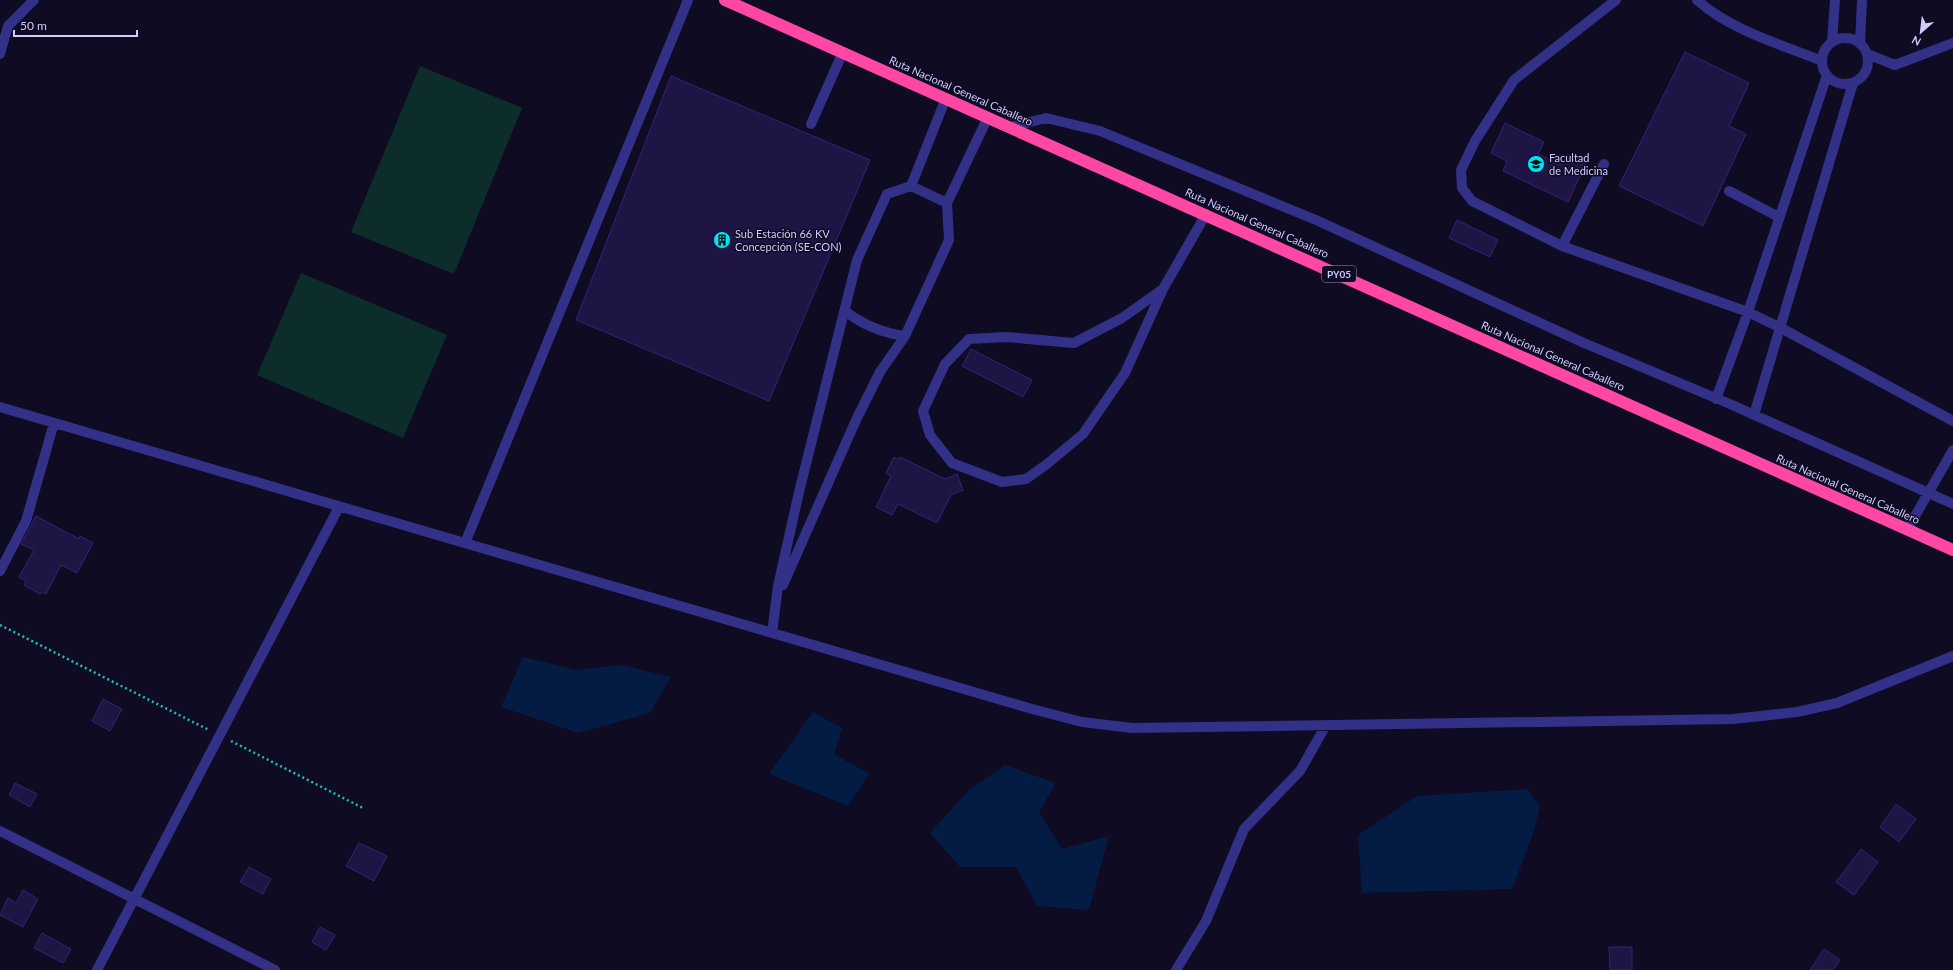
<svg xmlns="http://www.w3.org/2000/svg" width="1953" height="970" viewBox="0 0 1953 970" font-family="Lato,sans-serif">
<rect width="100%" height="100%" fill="#0e0b23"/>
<path fill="#0d2d2b" d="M 420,66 L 522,108 L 454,274 L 351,232 Z
M 301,273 L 447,335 L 403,438 L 257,375 Z"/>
<path fill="#041c43" d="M 523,657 L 576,670 L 622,665 L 671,677 L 650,713 L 578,733 L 501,707 Z
M 813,712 L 842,728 L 834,754 L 869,774 L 848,806 L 769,774 Z
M 1005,765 L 1056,783 L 1039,812 L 1062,849 L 1109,836 L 1089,910 L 1037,906 L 1016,867 L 960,867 L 930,833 L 969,790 Z
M 1528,789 L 1540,807 L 1532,837 L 1512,889 L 1362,893 L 1358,835 L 1417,796 Z"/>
<path fill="#1e1545" stroke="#322474" d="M 1685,52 L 1749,83 L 1729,126 L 1746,134 L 1703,226 L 1619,186 Z
M 671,76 L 870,160 L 769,401 L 576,320 Z
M 1505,123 L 1544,142 L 1538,154 L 1561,165 L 1567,154 L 1586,163 L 1568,202 L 1503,171 L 1507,161 L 1491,153 Z
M 1457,220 L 1498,240 L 1490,257 L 1449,238 Z
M 971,349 L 1032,380 L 1023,397 L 962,366 Z
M 894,457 L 899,460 L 900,457 L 945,479 L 957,474 L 963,490 L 951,495 L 937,523 L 898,504 L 892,515 L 876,507 L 891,476 L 886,473 Z
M 36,516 L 79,539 L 80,536 L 93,543 L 77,573 L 61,565 L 46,594 L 42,592 L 40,594 L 24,585 L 26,581 L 19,577 L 34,550 L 21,544 Z
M 103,699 L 122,709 L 110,731 L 92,721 Z
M 15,783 L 37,794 L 30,807 L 9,795 Z
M 1896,804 L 1916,819 L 1899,842 L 1880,827 Z
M 359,843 L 387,856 L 374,881 L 346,866 Z
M 1861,849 L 1878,862 L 1854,895 L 1836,882 Z
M 249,867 L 271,879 L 263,894 L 240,882 Z
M 23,890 L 38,899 L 23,927 L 0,915 L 8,898 L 16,903 Z
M 320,927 L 335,935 L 326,950 L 312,942 Z
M 42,933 L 71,949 L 63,963 L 34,948 Z
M 1609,947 L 1632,947 L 1632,970 L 1610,970 Z
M 1824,949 L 1840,960 L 1833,970 L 1810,970 Z"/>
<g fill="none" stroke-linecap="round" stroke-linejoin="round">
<path stroke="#20bfb2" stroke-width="2.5" stroke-dasharray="2 3" stroke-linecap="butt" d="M 0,625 L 209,730
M 231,741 L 363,808"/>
<path stroke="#323187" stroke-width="10" d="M 1616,0 L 1514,80 L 1475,141 L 1461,170 L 1462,188 L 1472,201 L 1562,246 L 1748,312 L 1781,328 L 1953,421
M 1697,0 C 1732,31 1780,44 1822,61
M1822 61a23 23 0 1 1 46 0a23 23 0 1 1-46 0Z
M 1832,42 L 1835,0
M 1860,44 L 1862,0
M 0,54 L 8,26 L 34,0
M 1867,54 L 1895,65 L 1953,43
M 811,124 L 843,52
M 1010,127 L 1046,118 L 1100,131 L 1316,220 L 1584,343 L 1730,404 L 1953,504
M 911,186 L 947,203
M 1729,191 L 1779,217
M 1562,246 L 1604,164
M 1163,289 L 1125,373 L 1083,434 L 1047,464 L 1026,479 L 1002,482 L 952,463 L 930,435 L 923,411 L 945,364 L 969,339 L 1006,337 L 1074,343 L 1122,318 L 1163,289 L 1206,214
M 845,311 C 863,325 883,333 905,336
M 1716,399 L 1748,312 L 1827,75
M 0,407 L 1032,709 L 1082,722 L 1132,728 L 1733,719 L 1797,712 L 1837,703 L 1953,656
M 1754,415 L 1853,83
M 1907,530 L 1953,450
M 465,543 L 688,0
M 0,571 L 26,521 L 54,423
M 783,585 L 856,420 L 880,372 L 905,336 L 949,240 L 947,203 L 988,117
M 772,633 L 778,586 L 799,492 L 857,260 L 887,194 L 911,186 L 946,98
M 0,831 L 275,970
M 97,970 L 339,507
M 1176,970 L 1206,921 L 1244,829 L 1300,771 L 1326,725"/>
<path stroke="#ff47a3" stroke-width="12" d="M 725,0 L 1953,550"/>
</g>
<defs>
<g id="university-disc" transform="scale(0.9)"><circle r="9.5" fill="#00e4f7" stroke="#0e0b23"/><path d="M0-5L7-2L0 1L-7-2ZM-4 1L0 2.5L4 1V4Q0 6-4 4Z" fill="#111"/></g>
<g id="building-disc" transform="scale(0.9)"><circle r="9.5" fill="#00e4f7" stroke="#0e0b23"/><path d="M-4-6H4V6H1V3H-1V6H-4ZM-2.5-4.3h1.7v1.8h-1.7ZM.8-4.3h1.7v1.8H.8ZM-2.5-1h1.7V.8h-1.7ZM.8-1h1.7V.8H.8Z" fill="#111"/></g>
</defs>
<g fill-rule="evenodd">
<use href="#university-disc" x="1536" y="164"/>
<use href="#building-disc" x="722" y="240"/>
</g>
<g text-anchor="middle" stroke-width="3" stroke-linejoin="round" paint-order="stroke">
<rect fill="#0e0b23" stroke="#9692bd" stroke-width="1" x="1322" y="266" width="34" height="16" rx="3"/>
<g font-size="10" font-weight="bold" fill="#d1ccff">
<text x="1339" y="278">PY05</text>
</g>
<g font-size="11" fill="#d1ccff" stroke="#0e0b23">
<text transform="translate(961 91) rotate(24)" y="4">Ruta Nacional General Caballero</text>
<text transform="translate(1257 223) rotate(24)" y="4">Ruta Nacional General Caballero</text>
<text transform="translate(1553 356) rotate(24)" y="4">Ruta Nacional General Caballero</text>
<text transform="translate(1848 489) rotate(24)" y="4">Ruta Nacional General Caballero</text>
</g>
<g font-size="11" fill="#d1ccff" stroke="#0e0b23" text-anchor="start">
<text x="1549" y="162">Facultad<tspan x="1549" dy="13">de Medicina</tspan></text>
<text x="735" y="238">Sub Estación 66 KV<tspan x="735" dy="13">Concepción (SE-CON)</tspan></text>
</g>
</g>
<g transform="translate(1921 32) rotate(208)" stroke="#0e0b23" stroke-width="3" paint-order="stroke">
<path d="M0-3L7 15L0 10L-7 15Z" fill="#d1ccff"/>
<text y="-6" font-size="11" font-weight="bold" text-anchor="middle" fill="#d1ccff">N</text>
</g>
<path d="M14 30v6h123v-6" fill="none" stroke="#d1ccff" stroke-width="2"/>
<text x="20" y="30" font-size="12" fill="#d1ccff" stroke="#0e0b23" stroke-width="3" paint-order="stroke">50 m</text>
</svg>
